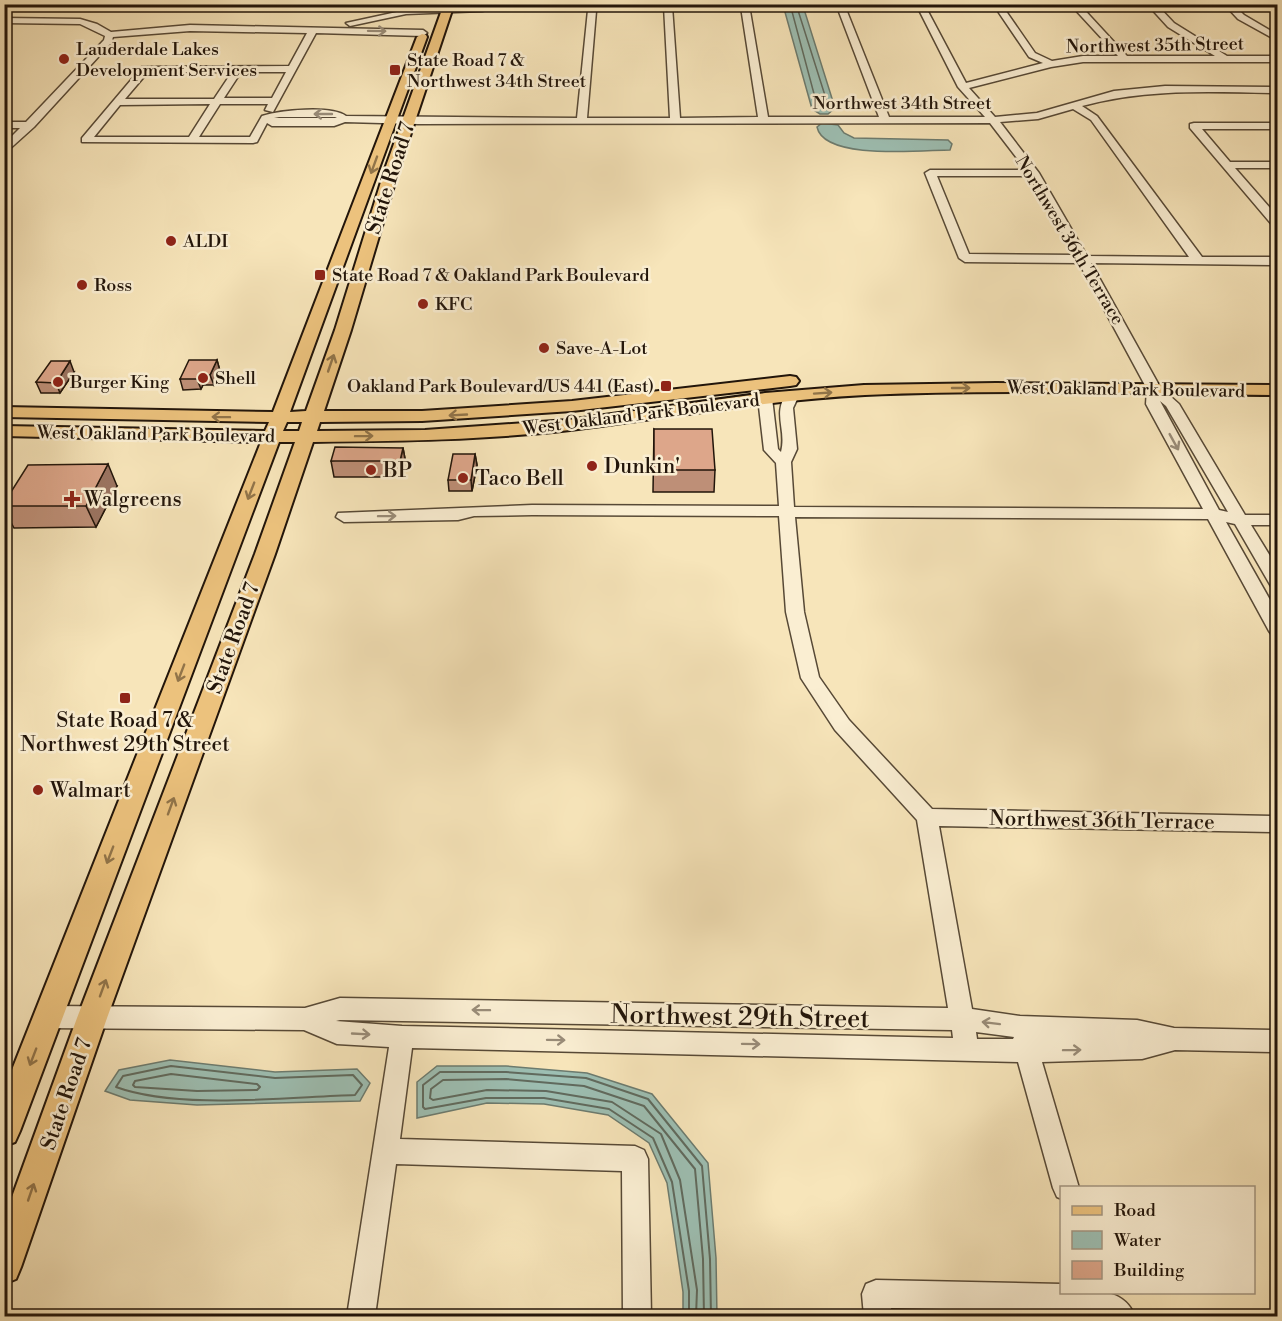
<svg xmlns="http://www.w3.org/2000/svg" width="1282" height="1321" viewBox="0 0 1282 1321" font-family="'Libre Bodoni',serif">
<rect width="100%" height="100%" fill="#f7e5ba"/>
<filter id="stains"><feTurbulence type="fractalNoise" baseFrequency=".00333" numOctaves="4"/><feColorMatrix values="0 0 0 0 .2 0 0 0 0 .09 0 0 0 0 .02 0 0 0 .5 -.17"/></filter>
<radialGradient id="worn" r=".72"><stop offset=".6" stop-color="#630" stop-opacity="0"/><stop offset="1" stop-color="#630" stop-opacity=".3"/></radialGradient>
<path fill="#9dbfb3" stroke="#6c7b6f" stroke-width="1.5" d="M 783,5 L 801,5 L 804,9 L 835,108 L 828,114 L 820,114 L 812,109 Z
M 822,123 L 838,125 L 844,133 L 854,138 L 948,140 L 952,144 L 950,150 C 924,150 824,161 817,127 Z
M 170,1060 L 275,1072 L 357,1069 L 370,1083 L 360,1101 L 197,1105 L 130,1100 L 105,1091 L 119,1070 Z
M 437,1066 L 506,1066 L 587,1073 L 652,1094 L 708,1163 L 716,1258 L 717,1316 L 683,1316 L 683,1292 L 667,1183 L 649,1143 L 608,1115 L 544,1104 L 487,1103 L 417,1118 L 417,1082 Z"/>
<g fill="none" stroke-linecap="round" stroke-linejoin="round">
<path stroke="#606a5e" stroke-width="1.5" d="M 790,4 L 817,105 L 826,108 L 828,105 L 796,4"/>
<path stroke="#606a5e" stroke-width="2" d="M 171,1066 L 275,1078 L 353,1075 L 362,1085 L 355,1095 C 287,1097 179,1110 116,1087 L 123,1076 Z
M 171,1074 L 257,1084 L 260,1087 L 257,1090 L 197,1091 L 135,1087 L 133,1085 L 135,1081 Z
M 689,1316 L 689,1291 L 672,1182 L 653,1138 L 609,1109 L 544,1098 L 486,1098 L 425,1109 L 423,1107 L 423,1085 L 440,1072 L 506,1072 L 586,1078 L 648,1099 L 702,1166 L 710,1259 L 711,1316
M 696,1316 L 697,1290 L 680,1180 L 661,1134 L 612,1102 L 546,1091 L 487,1090 L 433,1100 L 430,1098 L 431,1089 L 443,1080 L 506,1079 L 584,1086 L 644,1106 L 695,1169 L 703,1259 L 704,1316"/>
<g stroke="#574936" stroke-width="3">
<path id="minor" d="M 496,4 L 519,4 L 482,11 L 406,14 L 350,26 L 346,23 L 406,10 Z
M 595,4 L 605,4 L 596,11 L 587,118 L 670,118 L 664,6 L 628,4 L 683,4 L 672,6 L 680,118 L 758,117 L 741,7 L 730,4 L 749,5 L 768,117 L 879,117 L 836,4 L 844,4 L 889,117 L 985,117 L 958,87 L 916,4 L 924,4 L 966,83 L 1043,63 L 1029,57 L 993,4 L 1001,4 L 1035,53 L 1052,61 L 1083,56 L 1118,56 L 1070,4 L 1079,4 L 1127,56 L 1215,56 L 1168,27 L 1147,4 L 1156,4 L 1174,23 L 1227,56 L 1278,56 L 1278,62 L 1083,62 L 1051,67 L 969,88 L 995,117 L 1037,113 L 1114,91 L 1165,86 L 1278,87 L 1278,93 C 1211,92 1146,88 1082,106 L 1097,116 L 1202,257 L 1278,257 L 1278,265 L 1091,263 L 1160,387 L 1179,404 L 1245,515 L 1278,515 L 1278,525 L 1251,525 L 1278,569 L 1278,590 L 1272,588 L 1235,524 L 1226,522 L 1278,614 L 1278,637 L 1272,635 L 1269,631 L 1208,519 L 795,517 L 804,612 L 819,677 L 849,720 L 932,809 L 1278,816 L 1278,832 L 939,826 L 972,1009 L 1020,1016 L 1137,1020 L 1174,1028 L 1278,1030 L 1278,1052 L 1175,1050 L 1142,1059 L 1042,1062 L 1079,1188 L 1062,1188 L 1062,1199 L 1057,1197 L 1053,1188 L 1018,1062 L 412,1048 L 400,1139 L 635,1146 L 644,1150 L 648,1159 L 651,1316 L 623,1316 L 622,1171 L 396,1164 L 375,1316 L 347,1316 L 389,1047 L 337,1044 L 304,1030 L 48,1028 L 40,1025 L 36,1017 L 40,1009 L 48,1006 L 305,1008 L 340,998 L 948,1008 L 917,820 L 835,730 L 801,678 L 786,612 L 779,516 L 532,515 L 474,516 L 458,520 L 344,522 L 336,517 L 338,513 L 532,505 L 779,506 L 776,463 L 764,450 L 758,398 L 765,394 L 772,398 L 778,449 L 781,452 C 787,429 772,415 787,392 L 792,391 L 799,395 L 793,408 L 797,449 L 791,462 L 794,507 L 1203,509 L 1146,404 L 1147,389 L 1079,263 L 965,262 L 959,258 L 925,173 L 930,170 L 1026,170 L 990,123 L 418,124 L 345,122 L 334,126 L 272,126 L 267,123 L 257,142 L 253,143 L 82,142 L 82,138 L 142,67 L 289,66 L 307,33 L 190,31 L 113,37 L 111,43 L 34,127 L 4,154 L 4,144 L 20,128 L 4,128 L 4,122 L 26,122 L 104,40 L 105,36 L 80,24 L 4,23 L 4,18 L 80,19 L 97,24 L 111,32 L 190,25 L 423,30 L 427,33 L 423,36 L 316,33 L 273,112 L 265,110 L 268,104 L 220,104 L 199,137 L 250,137 L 262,116 C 280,110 331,105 346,116 L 577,118 L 588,10 ZM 148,72 L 232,72 L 214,99 L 125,99 ZM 241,72 L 286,72 L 272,98 L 224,98 ZM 210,104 L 189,137 L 94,137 L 120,105 ZM 1073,109 L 1091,120 L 1189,257 L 1087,256 L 1039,173 L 1000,122 L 1038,119 ZM 279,117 L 335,117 L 337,118 L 274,118 ZM 937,176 L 1030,176 L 1075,255 L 969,254 ZM 1160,401 L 1166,406 L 1228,512 L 1219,510 ZM 340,1020 L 952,1030 L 953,1038 L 402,1026 L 336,1021 ZM 976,1032 L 1014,1037 L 1013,1039 L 977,1039 Z
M 1224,4 L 1233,4 L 1244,15 L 1278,35 L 1278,41 L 1238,19 Z
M 1194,123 L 1278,123 L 1278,129 L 1202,129 L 1230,162 L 1278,162 L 1278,168 L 1235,168 L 1278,217 L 1278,228 L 1274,227 L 1190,128 L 1190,124 Z
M 876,1280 L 1062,1284 L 1062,1292 C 1090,1292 1122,1285 1135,1316 L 1099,1316 L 1093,1312 L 891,1308 L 892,1316 L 864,1316 L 862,1294 L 866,1284 Z"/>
</g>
<g stroke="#22150a" stroke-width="4">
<path id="major" d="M 444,4 L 454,4 L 399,169 L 351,330 L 324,411 L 422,411 L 572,401 L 790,376 L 796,377 L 799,381 L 796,385 L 790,386 L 572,411 L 422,421 L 320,422 L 317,431 L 425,430 L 568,420 L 765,393 L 864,385 L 996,383 L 1278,385 L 1278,395 C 1140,394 1002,389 865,395 C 766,400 668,418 570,430 C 485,440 399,441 313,442 L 275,554 L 107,1018 L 21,1267 L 16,1279 L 4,1284 L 4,1219 L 77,1018 L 255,554 L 295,442 L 279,442 L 20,1131 L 15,1142 L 4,1146 L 4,1090 L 261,442 L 4,436 L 4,426 L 265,431 L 269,422 L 4,417 L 4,407 L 273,412 L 417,37 L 422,34 L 426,35 L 427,37 L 290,412 L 306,411 L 335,330 L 385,169 ZM 287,422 L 302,422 L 299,431 L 283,431 Z"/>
</g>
<use href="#minor" fill="#faeed2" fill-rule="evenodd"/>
<use href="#major" fill="#ecc27d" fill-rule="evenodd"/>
</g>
<path fill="#be8f77" stroke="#22150a" stroke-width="1.5" d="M 217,360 L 220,371 L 214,385 L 203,385 L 201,389 L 183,390 L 180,379 Z
M 74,372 L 60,393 L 41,393 L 36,382 Z
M 654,429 L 715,470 L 714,492 L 653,492 Z
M 403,448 L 406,464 L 403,477 L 334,477 L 331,461 Z
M 475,454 L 477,465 L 472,491 L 449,491 L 448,480 Z
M 117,486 L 96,527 L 14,528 L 4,509 L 4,503 Z"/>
<path fill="#9b7461" stroke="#22150a" stroke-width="1.5" d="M 217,360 L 220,371 L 214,385 L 210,375 Z
M 70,361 L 74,372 L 60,393 L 56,383 Z
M 200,375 L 203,385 L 201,389 L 197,379 Z
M 403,448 L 406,464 L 403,477 L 400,461 Z
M 475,454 L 477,465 L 472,491 L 471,480 Z
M 108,464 L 117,486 L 96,527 L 86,506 Z"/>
<path fill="#dda68a" stroke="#22150a" stroke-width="1.5" d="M 189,360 L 217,360 L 210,375 L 200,375 L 197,379 L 180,379 Z
M 51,361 L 70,361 L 56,383 L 36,382 Z
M 654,429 L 712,429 L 715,470 L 654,470 Z
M 335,447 L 403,448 L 400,461 L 331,461 Z
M 453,454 L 475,454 L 471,480 L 448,480 Z
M 108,464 L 86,506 L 4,506 L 4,503 L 28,465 Z"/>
<defs><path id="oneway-shaft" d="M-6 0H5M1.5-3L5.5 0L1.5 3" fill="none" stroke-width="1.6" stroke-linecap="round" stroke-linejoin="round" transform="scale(1.5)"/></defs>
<g stroke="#998c78">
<use href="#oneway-shaft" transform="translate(377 31) rotate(1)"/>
<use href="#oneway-shaft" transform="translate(323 114) rotate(-180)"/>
<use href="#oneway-shaft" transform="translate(1174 442) rotate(61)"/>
<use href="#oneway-shaft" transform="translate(387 516) rotate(-1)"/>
<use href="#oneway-shaft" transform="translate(481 1010) rotate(-179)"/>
<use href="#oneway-shaft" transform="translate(991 1023) rotate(-173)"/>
<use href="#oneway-shaft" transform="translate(361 1034) rotate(3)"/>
<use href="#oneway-shaft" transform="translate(556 1040) rotate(1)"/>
<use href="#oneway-shaft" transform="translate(751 1044) rotate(1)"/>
<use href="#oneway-shaft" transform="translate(1072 1050) rotate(-1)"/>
</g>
<g stroke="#917449">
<use href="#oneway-shaft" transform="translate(374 165) rotate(110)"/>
<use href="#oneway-shaft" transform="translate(331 363) rotate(-71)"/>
<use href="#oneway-shaft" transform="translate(961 388)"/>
<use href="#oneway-shaft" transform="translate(823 393) rotate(-4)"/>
<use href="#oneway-shaft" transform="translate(458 415) rotate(177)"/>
<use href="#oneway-shaft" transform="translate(221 417) rotate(-179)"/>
<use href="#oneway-shaft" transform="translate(364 436) rotate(-1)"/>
<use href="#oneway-shaft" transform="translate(251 491) rotate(111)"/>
<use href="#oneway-shaft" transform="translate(181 673) rotate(111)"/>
<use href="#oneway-shaft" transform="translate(171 806) rotate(-70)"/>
<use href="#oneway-shaft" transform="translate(110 855) rotate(111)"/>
<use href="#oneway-shaft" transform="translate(103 988) rotate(-70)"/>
<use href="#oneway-shaft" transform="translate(33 1057) rotate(111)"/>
<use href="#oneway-shaft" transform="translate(31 1192) rotate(-71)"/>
</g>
<g fill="#8f2418" stroke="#faeed2" stroke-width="2">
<circle cx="64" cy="59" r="6"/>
<rect x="389" y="64" width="12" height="12" rx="3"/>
<circle cx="171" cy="241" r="6"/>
<rect x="314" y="269" width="12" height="12" rx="3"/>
<circle cx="82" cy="285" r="6"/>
<circle cx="423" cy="304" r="6"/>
<circle cx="544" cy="348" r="6"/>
<circle cx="203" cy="378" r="6"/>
<circle cx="58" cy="382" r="6"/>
<rect x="660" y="380" width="12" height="12" rx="3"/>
<circle cx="592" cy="466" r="6"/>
<circle cx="371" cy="470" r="6"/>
<circle cx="463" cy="478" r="6"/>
<path d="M69 490h6v6h6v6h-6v6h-6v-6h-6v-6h6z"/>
<rect x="119" y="692" width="12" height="12" rx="3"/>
<circle cx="38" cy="790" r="6"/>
</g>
<g text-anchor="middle" stroke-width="5" stroke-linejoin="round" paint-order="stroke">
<g font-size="18" fill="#22150a" stroke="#faeed2">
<text transform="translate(1155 45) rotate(-1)" y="6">Northwest 35th Street</text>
<text x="902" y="109">Northwest 34th Street</text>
<text transform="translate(1070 240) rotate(59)" y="6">Northwest 36th Terrace</text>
<text transform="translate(1126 389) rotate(1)" y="6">West Oakland Park Boulevard</text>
<text transform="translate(641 414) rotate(-7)" y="6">West Oakland Park Boulevard</text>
<text transform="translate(156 434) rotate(1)" y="6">West Oakland Park Boulevard</text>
</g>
<g font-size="18" fill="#22150a" stroke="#faeed2" text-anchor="start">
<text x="76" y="55">Lauderdale Lakes<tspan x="76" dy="21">Development Services</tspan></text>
<text x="407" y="66">State Road 7 &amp;<tspan x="407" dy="21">Northwest 34th Street</tspan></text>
<text x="183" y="247">ALDI</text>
<text x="332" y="281">State Road 7 &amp; Oakland Park Boulevard</text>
<text x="94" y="291">Ross</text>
<text x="435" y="310">KFC</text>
<text x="556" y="354">Save-A-Lot</text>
<text x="215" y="384">Shell</text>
<text x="70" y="388">Burger King</text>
<text x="654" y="392" text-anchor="end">Oakland Park Boulevard/US 441 (East)</text>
</g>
<g font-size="21" fill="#22150a" stroke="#faeed2">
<text transform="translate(390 178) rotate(-72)" y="7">State Road 7</text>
<text transform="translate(233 638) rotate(-70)" y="7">State Road 7</text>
<text transform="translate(1102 820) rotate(1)" y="7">Northwest 36th Terrace</text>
<text transform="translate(66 1094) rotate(-71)" y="7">State Road 7</text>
</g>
<g font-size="21" fill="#22150a" stroke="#faeed2" text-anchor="start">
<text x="604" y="473">Dunkin'</text>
<text x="383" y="477">BP</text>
<text x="475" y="485">Taco Bell</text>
<text x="84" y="506">Walgreens</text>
<text x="125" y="727" text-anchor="middle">State Road 7 &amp;<tspan x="125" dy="24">Northwest 29th Street</tspan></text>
<text x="50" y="797">Walmart</text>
</g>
<g font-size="26" fill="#22150a" stroke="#faeed2">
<text transform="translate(740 1016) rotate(1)" y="9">Northwest 29th Street</text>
</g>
</g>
<rect width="1282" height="1321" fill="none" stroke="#f7e5ba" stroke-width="24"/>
<rect x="6" y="6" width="1270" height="1309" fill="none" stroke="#22150a" stroke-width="3"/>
<rect x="12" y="12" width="1258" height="1297" fill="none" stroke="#22150a" stroke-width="1.5"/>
<rect x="1060" y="1186" width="195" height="108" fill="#faeed2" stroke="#a49782" stroke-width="1.5"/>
<rect x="1072" y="1206" width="30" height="9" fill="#ecc27d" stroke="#a49782" stroke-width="1.5"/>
<text x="1114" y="1216" font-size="18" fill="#22150a">Road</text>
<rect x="1072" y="1231" width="30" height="18" fill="#9dbfb3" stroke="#a49782" stroke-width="1.5"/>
<text x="1114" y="1246" font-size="18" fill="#22150a">Water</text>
<rect x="1072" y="1261" width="30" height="18" fill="#dda68a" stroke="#a49782" stroke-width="1.5"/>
<text x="1114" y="1276" font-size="18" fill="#22150a">Building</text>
<rect width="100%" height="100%" filter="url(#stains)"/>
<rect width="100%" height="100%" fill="url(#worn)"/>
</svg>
